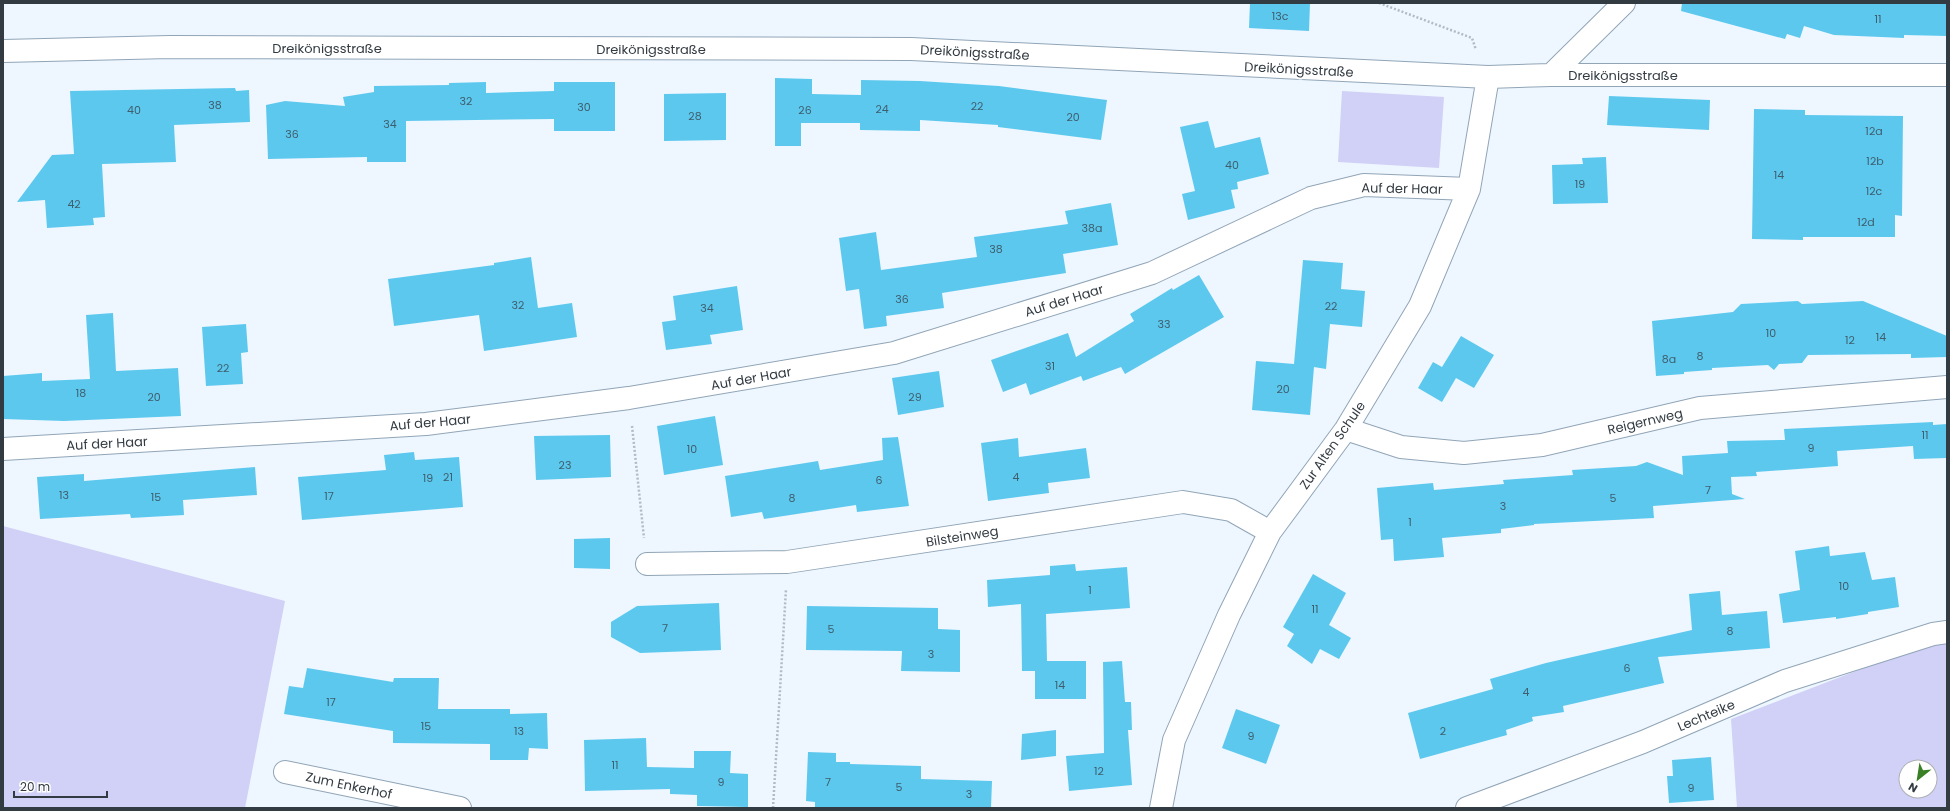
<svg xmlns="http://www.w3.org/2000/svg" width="1950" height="811" viewBox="0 0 1950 811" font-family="Poppins,sans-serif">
<rect width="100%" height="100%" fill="#eef7ff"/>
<path fill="#d1d0f6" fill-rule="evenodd" d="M 1342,91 L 1444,97 L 1439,168 L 1338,162 Z
M 3,526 L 285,601 L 245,808 L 3,808 Z
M 1947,636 L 1947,808 L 1737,808 L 1731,719 ZM 1906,767 L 1930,767 L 1930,791 L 1906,791 Z"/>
<path fill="#5dc8ee" d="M 1250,3 L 1310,3 L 1309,31 L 1249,28 Z
M 1682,3 L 1947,3 L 1947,36 L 1904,35 L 1904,38 L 1834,35 L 1804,26 L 1800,38 L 1787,34 L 1785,39 L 1681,11 Z
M 775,78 L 812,79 L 812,94 L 861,95 L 861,80 L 920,81 L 999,86 L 1107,100 L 1101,140 L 998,127 L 998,125 L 920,120 L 920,131 L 860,130 L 860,123 L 801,123 L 801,146 L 775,146 Z
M 486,82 L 486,93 L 554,91 L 554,82 L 615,82 L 615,131 L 554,131 L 554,119 L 406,121 L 406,162 L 367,162 L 367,157 L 268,159 L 266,105 L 285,101 L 345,106 L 343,97 L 374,92 L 374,86 L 449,85 L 449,83 Z
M 235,88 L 236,91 L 249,90 L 250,122 L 174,125 L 176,162 L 102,164 L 105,217 L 93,218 L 94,225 L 47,228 L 45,200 L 17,202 L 52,155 L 74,154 L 70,91 Z
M 726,93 L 726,140 L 664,141 L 664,94 Z
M 1609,96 L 1710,100 L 1709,130 L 1607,125 Z
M 1754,109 L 1805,110 L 1805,115 L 1903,116 L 1902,216 L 1895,215 L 1895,237 L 1803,237 L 1803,240 L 1752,239 Z
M 1208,121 L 1215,148 L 1260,137 L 1269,174 L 1237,182 L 1238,189 L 1231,190 L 1235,208 L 1188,220 L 1182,194 L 1195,191 L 1180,127 Z
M 1606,157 L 1608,203 L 1553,204 L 1552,165 L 1583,164 L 1582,158 Z
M 1111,203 L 1118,245 L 1063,254 L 1066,273 L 942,293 L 944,308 L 886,316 L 887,326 L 864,329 L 859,289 L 846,291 L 839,238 L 876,232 L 881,270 L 977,257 L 974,237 L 1068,224 L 1065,211 Z
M 531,257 L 538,308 L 572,303 L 577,337 L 484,351 L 479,315 L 394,326 L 388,279 L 494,265 L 494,263 Z
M 1303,260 L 1343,263 L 1341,289 L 1365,291 L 1362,327 L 1330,324 L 1326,369 L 1314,367 L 1310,415 L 1252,410 L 1256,361 L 1294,364 Z
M 1199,275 L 1224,317 L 1125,374 L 1121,367 L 1083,381 L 1081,376 L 1030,395 L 1026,383 L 1003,392 L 991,360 L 1068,333 L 1076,357 L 1134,321 L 1130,314 L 1172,288 L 1173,290 Z
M 737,286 L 743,330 L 710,335 L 712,344 L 666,350 L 662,322 L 676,320 L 673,296 Z
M 1798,301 L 1802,304 L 1863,301 L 1947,336 L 1947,357 L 1911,358 L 1911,354 L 1808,355 L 1802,363 L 1779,364 L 1774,370 L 1768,365 L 1712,368 L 1712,370 L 1684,372 L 1684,374 L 1656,376 L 1652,321 L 1733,312 L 1741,304 Z
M 113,313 L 116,371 L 178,368 L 181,416 L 64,421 L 3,419 L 3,376 L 42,373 L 42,381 L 90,379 L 86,315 Z
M 246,324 L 248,352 L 241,353 L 243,384 L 206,386 L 202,327 Z
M 1461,336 L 1494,355 L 1474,388 L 1456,378 L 1442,402 L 1418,388 L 1433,362 L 1442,367 Z
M 939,371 L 944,407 L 898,415 L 892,378 Z
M 715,416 L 723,465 L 664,475 L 657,426 Z
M 1933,422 L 1933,425 L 1947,424 L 1947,458 L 1914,459 L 1913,446 L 1837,451 L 1838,466 L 1756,472 L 1757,476 L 1731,477 L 1732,494 L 1745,499 L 1653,506 L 1654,518 L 1534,524 L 1534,525 L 1501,529 L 1501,533 L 1442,538 L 1444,557 L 1394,561 L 1393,539 L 1381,540 L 1377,488 L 1433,483 L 1434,490 L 1504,484 L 1503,480 L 1573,475 L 1572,470 L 1636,466 L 1647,462 L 1683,475 L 1682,456 L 1728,453 L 1727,441 L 1785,440 L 1784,429 Z
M 610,435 L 611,477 L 536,480 L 534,436 Z
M 898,437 L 909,506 L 857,512 L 856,505 L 764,519 L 762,512 L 731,517 L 725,476 L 818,461 L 820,470 L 883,460 L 882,438 Z
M 1018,438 L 1019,457 L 1086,448 L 1090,478 L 1048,483 L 1049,493 L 988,501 L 981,443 Z
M 414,452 L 415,460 L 459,457 L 463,507 L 302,520 L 298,477 L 386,470 L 384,455 Z
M 255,467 L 257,495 L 183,500 L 184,515 L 131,518 L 130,514 L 40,519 L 37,477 L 84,474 L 84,481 Z
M 610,538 L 610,569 L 574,568 L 574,539 Z
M 1829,546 L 1830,556 L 1865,552 L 1872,580 L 1895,577 L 1899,607 L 1868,612 L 1868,614 L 1836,619 L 1836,617 L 1783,623 L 1779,594 L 1800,590 L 1795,551 Z
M 1075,564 L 1076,571 L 1127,567 L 1130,608 L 1046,614 L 1047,661 L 1086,661 L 1086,699 L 1035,699 L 1035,671 L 1022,671 L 1021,604 L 988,607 L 987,580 L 1050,575 L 1050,566 Z
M 1313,574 L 1346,593 L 1329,625 L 1351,638 L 1339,659 L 1320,649 L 1312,664 L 1287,646 L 1294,634 L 1283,627 Z
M 1720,591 L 1722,615 L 1767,611 L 1770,648 L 1658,657 L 1664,683 L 1563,706 L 1564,712 L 1532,717 L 1533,721 L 1506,730 L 1507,735 L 1420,759 L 1408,713 L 1493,689 L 1490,679 L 1546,663 L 1692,630 L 1689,594 Z
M 719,603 L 721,650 L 640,653 L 611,637 L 611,622 L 637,606 Z
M 807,606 L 938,608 L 938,629 L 960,630 L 960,672 L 901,671 L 902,651 L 806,650 Z
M 1122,661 L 1125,702 L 1131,702 L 1132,730 L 1128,730 L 1132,785 L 1069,791 L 1066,756 L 1104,753 L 1103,662 Z
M 307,668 L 393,682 L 394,678 L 439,678 L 438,709 L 510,709 L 510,714 L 547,713 L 548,749 L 529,748 L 528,760 L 490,760 L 490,744 L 393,743 L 393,731 L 284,714 L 289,686 L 303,688 Z
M 1236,709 L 1280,725 L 1266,764 L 1222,748 Z
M 1056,730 L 1056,756 L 1021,760 L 1022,734 Z
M 646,738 L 647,767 L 694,768 L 694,751 L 731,751 L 730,773 L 748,774 L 748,807 L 697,806 L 697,795 L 670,794 L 670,789 L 585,791 L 584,740 Z
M 808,752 L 836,753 L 836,762 L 850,762 L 850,764 L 921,766 L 921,779 L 992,781 L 991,808 L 815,808 L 815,802 L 806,801 Z
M 1711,757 L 1714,800 L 1669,803 L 1667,776 L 1673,776 L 1672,760 Z"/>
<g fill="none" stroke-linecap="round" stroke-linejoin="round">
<g stroke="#91a5b7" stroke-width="24">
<path id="street" d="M 3,51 L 170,47 L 911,49 L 1488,77 L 1551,75 L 1947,75
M 1551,75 L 1624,3
M 1346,429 L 1401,447 L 1464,453 L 1542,445 L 1700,408 L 1947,387
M 3,449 L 426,424 L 629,398 L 894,353 L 1152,273 L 1311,198 L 1364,185 L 1469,189
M 647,564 L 787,562 L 1183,502 L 1231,510 L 1270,532
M 285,772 L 460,808
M 1161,808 L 1174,740 L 1229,615 L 1270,532 L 1346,429 L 1420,306 L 1469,189 L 1488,77
M 1467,808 L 1643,742 L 1785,681 L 1933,634 L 1947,632"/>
</g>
<path stroke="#b2bbc3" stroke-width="2.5" stroke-dasharray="2 2" stroke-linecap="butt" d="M 1379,3 L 1472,38 L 1476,50
M 632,426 L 644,538
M 773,808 L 786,589"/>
<use href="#street" stroke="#fff" stroke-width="22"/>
</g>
<g text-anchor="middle" stroke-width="4" stroke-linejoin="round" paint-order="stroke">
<g font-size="11" fill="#3e5e6d">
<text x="1280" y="20">13c</text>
<text x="1878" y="23">11</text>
<text x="466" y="105">32</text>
<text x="215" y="109">38</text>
<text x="977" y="110">22</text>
<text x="584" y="111">30</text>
<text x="882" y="113">24</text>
<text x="134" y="114">40</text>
<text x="805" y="114">26</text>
<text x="695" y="120">28</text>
<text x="1073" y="121">20</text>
<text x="390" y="128">34</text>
<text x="1874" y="135">12a</text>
<text x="292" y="138">36</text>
<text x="1875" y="165">12b</text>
<text x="1232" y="169">40</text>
<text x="1779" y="179">14</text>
<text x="1580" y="188">19</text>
<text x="1874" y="195">12c</text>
<text x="74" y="208">42</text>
<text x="1866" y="226">12d</text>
<text x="1092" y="232">38a</text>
<text x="996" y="253">38</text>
<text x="902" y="303">36</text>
<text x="518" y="309">32</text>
<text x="1331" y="310">22</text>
<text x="707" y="312">34</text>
<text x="1164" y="328">33</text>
<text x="1771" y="337">10</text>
<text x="1881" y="341">14</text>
<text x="1850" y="344">12</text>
<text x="1700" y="360">8</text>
<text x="1669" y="363">8a</text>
<text x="1050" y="370">31</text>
<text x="223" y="372">22</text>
<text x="1283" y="393">20</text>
<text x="81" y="397">18</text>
<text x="154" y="401">20</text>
<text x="915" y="401">29</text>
<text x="1925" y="439">11</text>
<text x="1811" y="452">9</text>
<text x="692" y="453">10</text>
<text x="565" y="469">23</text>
<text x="448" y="481">21</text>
<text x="1016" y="481">4</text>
<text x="428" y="482">19</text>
<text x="879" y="484">6</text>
<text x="1708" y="494">7</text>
<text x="64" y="499">13</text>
<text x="329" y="500">17</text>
<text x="156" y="501">15</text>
<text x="792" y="502">8</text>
<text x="1613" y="502">5</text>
<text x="1503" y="510">3</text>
<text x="1410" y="526">1</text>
<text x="1844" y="590">10</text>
<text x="1090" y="594">1</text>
<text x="1315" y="613">11</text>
<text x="665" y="632">7</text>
<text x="831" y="633">5</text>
<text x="1730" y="635">8</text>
<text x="931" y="658">3</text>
<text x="1627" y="672">6</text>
<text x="1060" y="689">14</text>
<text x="1526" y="696">4</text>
<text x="331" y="706">17</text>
<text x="426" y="730">15</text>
<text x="519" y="735">13</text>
<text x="1443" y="735">2</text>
<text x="1251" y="740">9</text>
<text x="615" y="769">11</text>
<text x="1099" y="775">12</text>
<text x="721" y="786">9</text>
<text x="828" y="786">7</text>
<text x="899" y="791">5</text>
<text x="1691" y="792">9</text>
<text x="969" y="798">3</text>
</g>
<g font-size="13" fill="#333b42" stroke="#fff">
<text x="327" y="53">Dreikönigsstraße</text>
<text x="651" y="54">Dreikönigsstraße</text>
<text transform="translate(975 52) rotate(3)" y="5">Dreikönigsstraße</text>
<text transform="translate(1299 69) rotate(3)" y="5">Dreikönigsstraße</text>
<text x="1623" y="80">Dreikönigsstraße</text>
<text transform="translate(1402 188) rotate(1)" y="5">Auf der Haar</text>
<text transform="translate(1064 300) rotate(-17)" y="5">Auf der Haar</text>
<text transform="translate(751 378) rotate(-10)" y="5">Auf der Haar</text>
<text transform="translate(1645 421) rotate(-13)" y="5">Reigernweg</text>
<text transform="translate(430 422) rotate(-5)" y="5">Auf der Haar</text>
<text transform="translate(107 443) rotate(-3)" y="5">Auf der Haar</text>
<text transform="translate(1332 445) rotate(-55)" y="5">Zur Alten Schule</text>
<text transform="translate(962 536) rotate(-9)" y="5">Bilsteinweg</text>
<text transform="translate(1706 715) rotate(-23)" y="5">Lechteike</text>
<text transform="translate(349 785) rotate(12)" y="5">Zum Enkerhof</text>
</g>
</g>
<rect width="1950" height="811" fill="none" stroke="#333b42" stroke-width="8"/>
<g transform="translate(1918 779) rotate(210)"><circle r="19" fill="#ffffff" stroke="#adb1b3"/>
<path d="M0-3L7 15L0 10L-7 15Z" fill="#397f24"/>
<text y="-6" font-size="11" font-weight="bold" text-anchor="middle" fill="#333b42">N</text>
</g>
<path d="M14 791v6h93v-6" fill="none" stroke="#333b42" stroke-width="2"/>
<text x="20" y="791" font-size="12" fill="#333b42" stroke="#ffffff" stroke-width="3" paint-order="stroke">20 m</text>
</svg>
